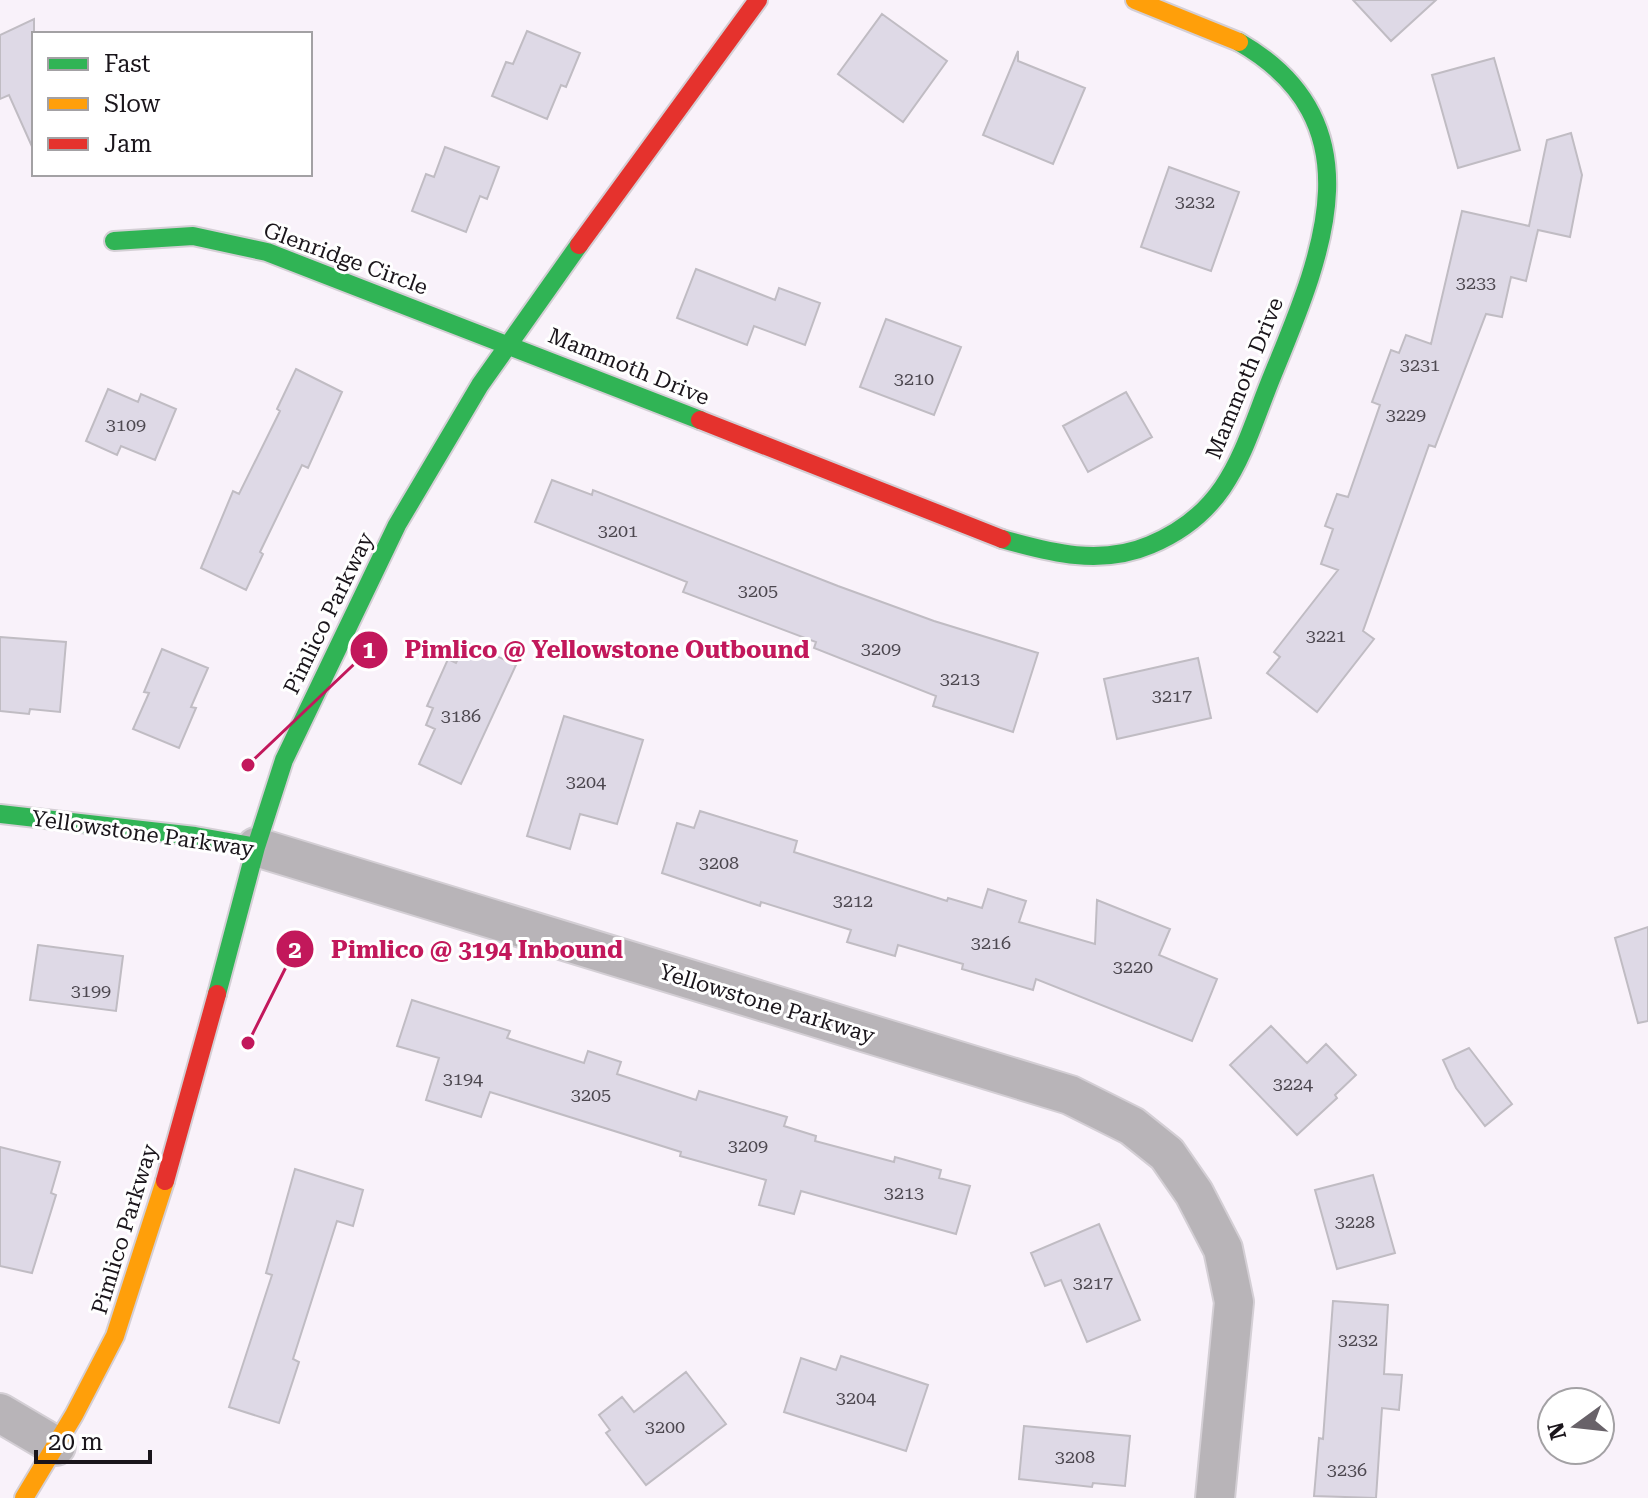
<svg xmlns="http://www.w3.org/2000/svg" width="1648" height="1498" viewBox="0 0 1648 1498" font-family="'Roboto Serif',serif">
<rect width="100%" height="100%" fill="#f9f2fa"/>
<path fill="#ded9e6" stroke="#c0bcc3" stroke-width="2" d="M 1353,0 L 1436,0 L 1391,41 Z
M 882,14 L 947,61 L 903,122 L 838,74 Z
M 34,19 L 34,151 L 9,95 L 0,99 L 0,35 Z
M 527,31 L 580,53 L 566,87 L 561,85 L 547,119 L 492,96 L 506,62 L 513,64 Z
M 1018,51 L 1018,61 L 1085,88 L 1053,164 L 983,135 Z
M 1494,58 L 1520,150 L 1458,168 L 1432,75 Z
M 1571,133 L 1582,175 L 1570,237 L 1538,230 L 1526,281 L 1511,277 L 1502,317 L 1486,314 L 1435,447 L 1429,445 L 1363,631 L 1374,639 L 1317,712 L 1267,673 L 1280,657 L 1274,652 L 1338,570 L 1321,564 L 1333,529 L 1325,526 L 1337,494 L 1348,497 L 1380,405 L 1372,402 L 1391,350 L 1399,353 L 1406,335 L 1431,344 L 1462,211 L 1529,226 L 1547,140 Z
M 445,147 L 499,167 L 487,199 L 480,196 L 466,232 L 412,211 L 426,174 L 434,177 Z
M 1169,167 L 1239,192 L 1211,271 L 1141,247 Z
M 696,269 L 775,300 L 779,288 L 820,303 L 805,345 L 754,326 L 747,345 L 677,318 Z
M 886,319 L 961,347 L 934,415 L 860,387 Z
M 296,369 L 342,392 L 308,468 L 302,465 L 260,552 L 263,554 L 246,590 L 201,568 L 233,491 L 239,494 L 280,411 L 277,409 Z
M 108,389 L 138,402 L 141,394 L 176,409 L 155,460 L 121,446 L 117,455 L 86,441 Z
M 1126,392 L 1152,437 L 1088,472 L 1063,426 Z
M 552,480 L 592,495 L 593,490 L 838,586 L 934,621 L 1038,653 L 1013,732 L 933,706 L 936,696 L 814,648 L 816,642 L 683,592 L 687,582 L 535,522 Z
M 0,637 L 66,642 L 60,712 L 30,709 L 29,714 L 0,711 Z
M 466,642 L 516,665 L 461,784 L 419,764 L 435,729 L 426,725 L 433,708 L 427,706 L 448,659 L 456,663 Z
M 162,649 L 208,668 L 191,707 L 196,708 L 179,748 L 133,729 L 149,693 L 144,692 Z
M 1198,658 L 1211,718 L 1117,739 L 1104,679 Z
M 564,716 L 643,740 L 617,824 L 580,814 L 570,849 L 527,836 Z
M 700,811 L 797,841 L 794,852 L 947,901 L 948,898 L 982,908 L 988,889 L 1026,901 L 1019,922 L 1095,944 L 1097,900 L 1170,929 L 1159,955 L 1217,979 L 1192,1041 L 1036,979 L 1033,990 L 962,969 L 963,964 L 898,945 L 895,956 L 847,942 L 851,930 L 761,902 L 760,906 L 662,873 L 677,823 L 694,828 Z
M 1648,927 L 1648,1021 L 1638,1023 L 1615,938 Z
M 38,945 L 123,956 L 116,1011 L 30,1000 Z
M 412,1000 L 510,1031 L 507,1038 L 584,1063 L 588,1051 L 621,1062 L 617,1074 L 696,1100 L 699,1091 L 787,1117 L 784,1126 L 816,1136 L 815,1141 L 894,1162 L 895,1157 L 941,1170 L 939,1178 L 970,1186 L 956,1234 L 801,1191 L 794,1214 L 759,1205 L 766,1180 L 680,1156 L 681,1152 L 490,1092 L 481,1117 L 426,1100 L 439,1058 L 397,1046 Z
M 1271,1026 L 1307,1063 L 1326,1044 L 1356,1075 L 1335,1095 L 1337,1098 L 1297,1135 L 1230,1065 Z
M 1469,1048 L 1512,1104 L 1485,1126 L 1456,1088 L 1443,1060 Z
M 0,1147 L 60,1162 L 51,1193 L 56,1195 L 32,1273 L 0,1266 Z
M 295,1169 L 363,1190 L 353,1226 L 337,1221 L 293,1359 L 299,1362 L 279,1423 L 229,1407 L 272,1275 L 266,1273 Z
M 1373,1175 L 1395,1253 L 1337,1269 L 1315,1190 Z
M 1099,1224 L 1140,1320 L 1087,1342 L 1061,1280 L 1045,1286 L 1031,1253 Z
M 1333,1301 L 1388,1305 L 1384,1374 L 1402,1375 L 1399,1410 L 1382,1408 L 1376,1498 L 1314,1496 L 1319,1438 L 1323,1439 Z
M 841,1356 L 928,1385 L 906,1451 L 784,1412 L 801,1358 L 836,1370 Z
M 686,1372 L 726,1424 L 646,1485 L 606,1433 L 610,1430 L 599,1415 L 622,1397 L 634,1412 Z
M 1024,1426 L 1130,1436 L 1125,1486 L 1093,1483 L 1092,1487 L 1019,1479 Z"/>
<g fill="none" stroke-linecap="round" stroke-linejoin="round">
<g stroke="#d4cfd5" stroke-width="42">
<path id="street" d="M 256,847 L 1070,1095 L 1132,1126 L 1167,1154 L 1194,1193 L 1223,1249 L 1234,1302 L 1215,1498
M 0,1413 L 56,1446"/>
</g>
<g stroke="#d4cfd5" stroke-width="22">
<path id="fast" d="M 114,241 L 193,236 L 267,252 L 700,420
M 1002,539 C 1051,553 1101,566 1150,545 C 1232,511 1243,447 1273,374 C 1321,257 1380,123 1239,42
M 0,814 L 195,836 L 256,847
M 217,994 L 256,847 L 284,760 L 397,525 L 480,385 L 579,245"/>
</g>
<g stroke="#d4cfd5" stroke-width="22">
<path id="slow" d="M 1135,0 L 1239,42
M 24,1498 L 74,1415 L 115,1336 L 165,1181"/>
</g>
<g stroke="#d4cfd5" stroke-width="22">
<path id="jam" d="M 579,245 L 758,0
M 700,420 L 1002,539
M 165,1181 L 217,994"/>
</g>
<use href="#street" stroke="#b8b4b8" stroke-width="38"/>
<use href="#fast" stroke="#30b455" stroke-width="18"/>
<use href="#slow" stroke="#ff9f0a" stroke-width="18"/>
<use href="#jam" stroke="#e5322d" stroke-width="18"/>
</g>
<g text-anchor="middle" stroke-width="6" stroke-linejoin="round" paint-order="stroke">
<g font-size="18" fill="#4d4850">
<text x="1195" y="208">3232</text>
<text x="1476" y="289">3233</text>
<text x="1420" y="371">3231</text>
<text x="914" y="385">3210</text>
<text x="1406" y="421">3229</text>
<text x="126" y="431">3109</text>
<text x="618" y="537">3201</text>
<text x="758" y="597">3205</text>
<text x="1326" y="642">3221</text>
<text x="881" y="655">3209</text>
<text x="960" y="685">3213</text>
<text x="1172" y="702">3217</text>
<text x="461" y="722">3186</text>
<text x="586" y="788">3204</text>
<text x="719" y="869">3208</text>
<text x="853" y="907">3212</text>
<text x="991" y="949">3216</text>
<text x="1133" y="973">3220</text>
<text x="91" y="997">3199</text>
<text x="463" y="1085">3194</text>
<text x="1293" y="1090">3224</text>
<text x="591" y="1101">3205</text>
<text x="748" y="1152">3209</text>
<text x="904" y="1199">3213</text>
<text x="1355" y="1228">3228</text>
<text x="1093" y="1289">3217</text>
<text x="1358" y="1346">3232</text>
<text x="856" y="1404">3204</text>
<text x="665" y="1433">3200</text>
<text x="1075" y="1463">3208</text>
<text x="1347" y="1476">3236</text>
</g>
<g font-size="22" fill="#1a151b" stroke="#fff">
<text transform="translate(346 258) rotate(20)" y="8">Glenridge Circle</text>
<text transform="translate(629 366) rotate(22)" y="8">Mammoth Drive</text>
<text transform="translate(1244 378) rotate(-68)" y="8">Mammoth Drive</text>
<text transform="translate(328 613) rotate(-64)" y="8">Pimlico Parkway</text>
<text transform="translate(143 833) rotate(8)" y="8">Yellowstone Parkway</text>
<text transform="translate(767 1003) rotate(17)" y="8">Yellowstone Parkway</text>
<text transform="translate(124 1229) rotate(-73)" y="8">Pimlico Parkway</text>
</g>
</g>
<path fill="none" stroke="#c2185b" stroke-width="3" d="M248 765L369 650M248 1043L295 949"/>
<g fill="#c2185b" stroke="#fff" stroke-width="3">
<circle cx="248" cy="765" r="8"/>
<circle cx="248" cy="1043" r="8"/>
<circle cx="369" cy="650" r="20"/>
<circle cx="295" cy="949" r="20"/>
</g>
<g font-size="24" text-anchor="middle" font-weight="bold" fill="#fff">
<text x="369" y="658">1</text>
<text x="295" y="958">2</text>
</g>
<g font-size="24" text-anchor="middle" font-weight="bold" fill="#c2185b" stroke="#fff" stroke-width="6" stroke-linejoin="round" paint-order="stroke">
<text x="607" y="658">Pimlico @ Yellowstone Outbound</text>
<text x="477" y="958">Pimlico @ 3194 Inbound</text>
</g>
<rect x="32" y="32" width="280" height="144" fill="#ffffff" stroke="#a3a1a4" stroke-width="2"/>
<rect x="48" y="58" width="40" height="12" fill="#30b455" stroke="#a3a1a4" stroke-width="2"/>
<text x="104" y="72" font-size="24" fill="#1a151b">Fast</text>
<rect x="48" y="98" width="40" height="12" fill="#ff9f0a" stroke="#a3a1a4" stroke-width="2"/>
<text x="104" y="112" font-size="24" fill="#1a151b">Slow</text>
<rect x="48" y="138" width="40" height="12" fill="#e5322d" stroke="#a3a1a4" stroke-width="2"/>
<text x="104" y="152" font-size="24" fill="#1a151b">Jam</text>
<g transform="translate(1576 1426) rotate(255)"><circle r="38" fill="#ffffff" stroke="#a3a1a4" stroke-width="2"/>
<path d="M0-6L14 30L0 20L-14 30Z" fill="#686269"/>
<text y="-12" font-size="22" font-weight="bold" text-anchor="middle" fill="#1a151b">N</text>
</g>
<path d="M36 1450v12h114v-12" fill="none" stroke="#1a151b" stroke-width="4"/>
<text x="48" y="1450" font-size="24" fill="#1a151b" stroke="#ffffff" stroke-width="6" paint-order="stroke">20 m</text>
</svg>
